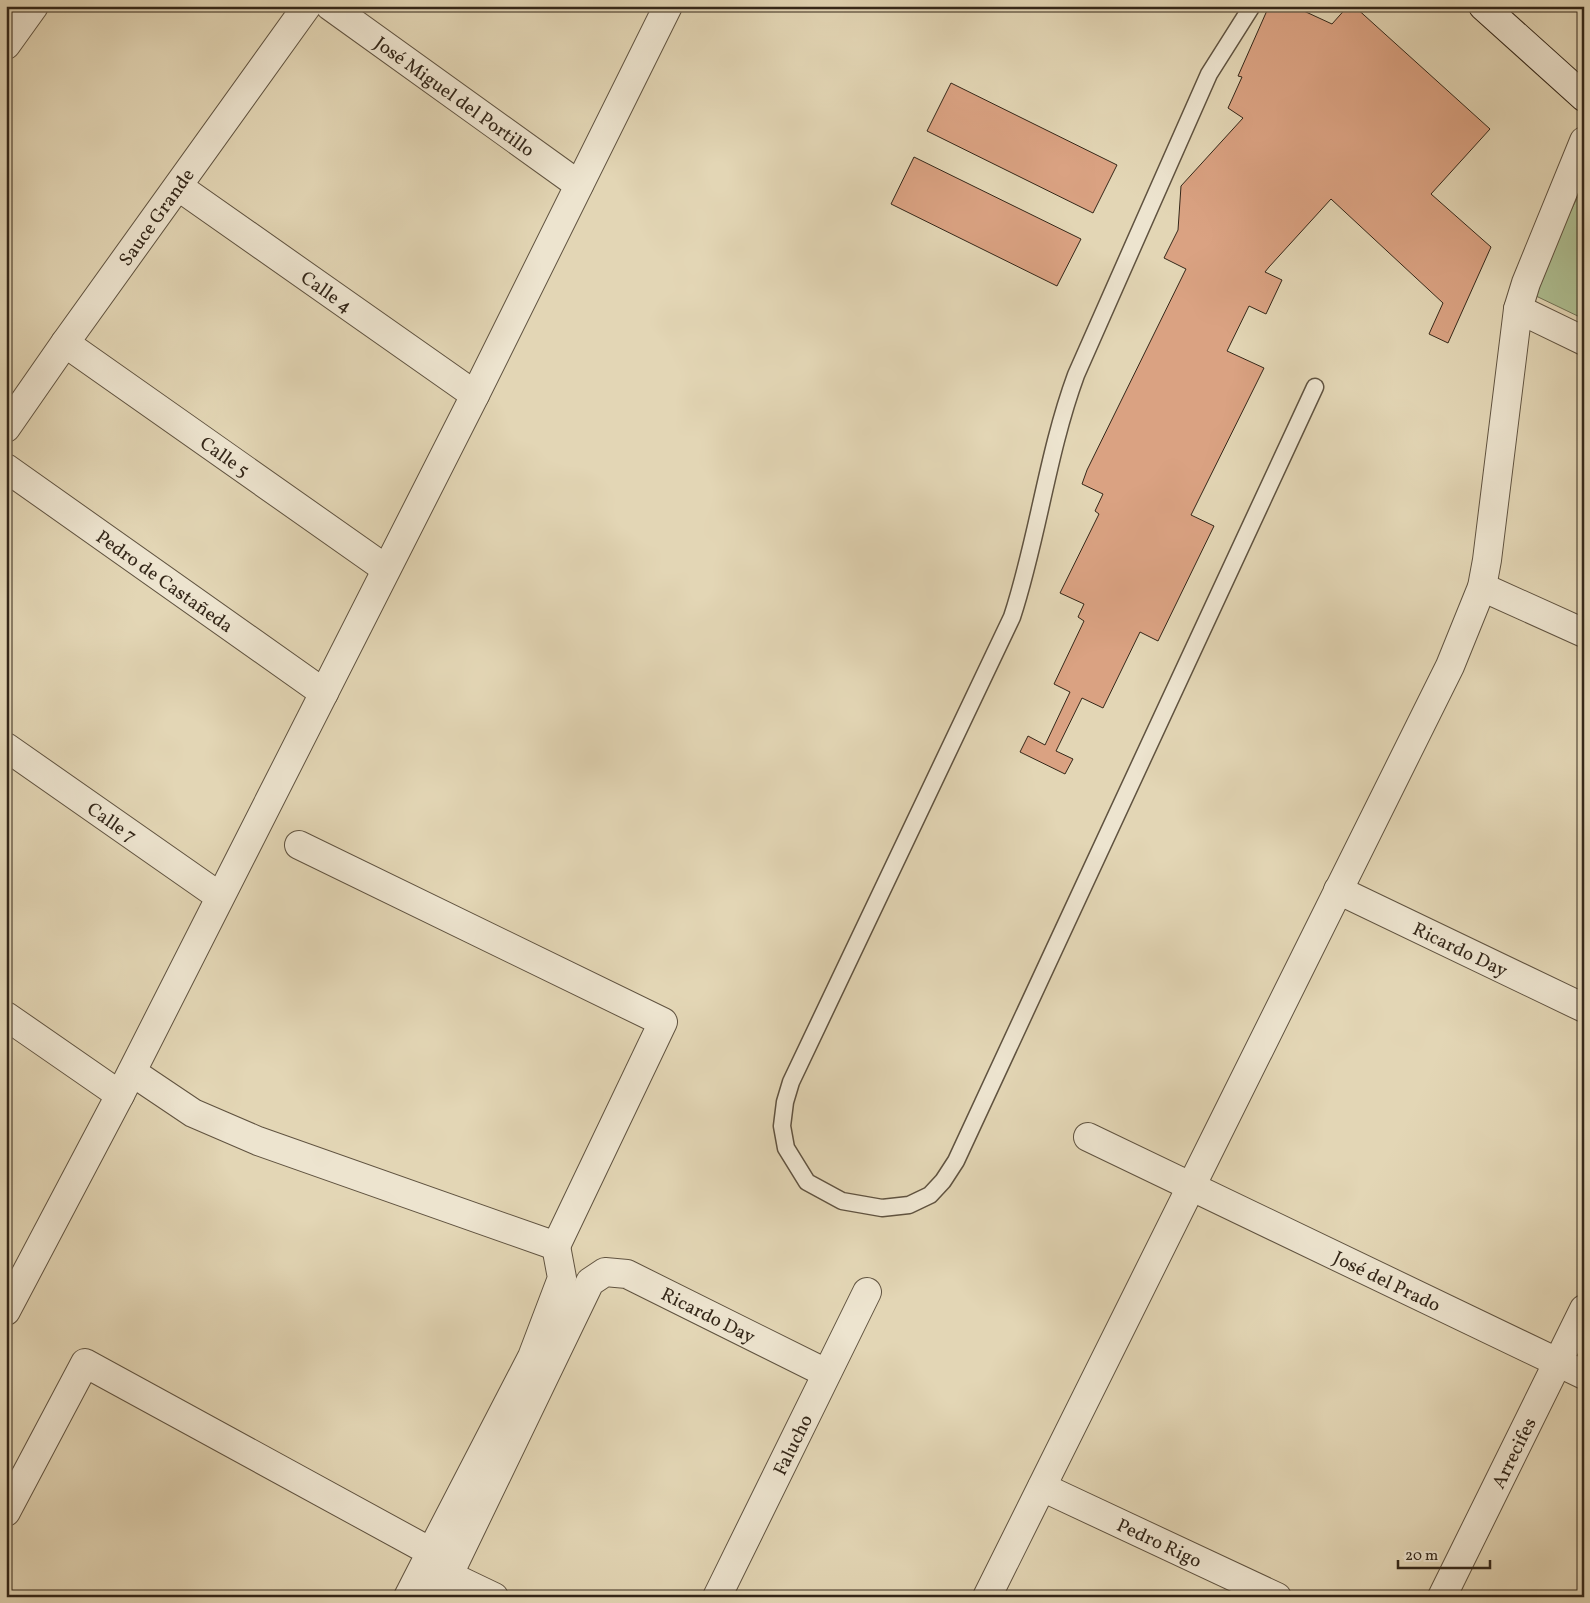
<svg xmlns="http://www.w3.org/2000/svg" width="1590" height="1603" viewBox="0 0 1590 1603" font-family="Vollkorn,serif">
<rect width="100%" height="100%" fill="#e3d6b5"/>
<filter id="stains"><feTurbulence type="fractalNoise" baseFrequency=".004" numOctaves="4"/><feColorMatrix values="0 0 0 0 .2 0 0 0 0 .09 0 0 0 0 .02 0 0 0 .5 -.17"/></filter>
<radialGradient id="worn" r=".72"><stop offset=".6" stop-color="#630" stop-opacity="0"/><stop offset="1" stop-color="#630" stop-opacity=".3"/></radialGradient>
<path fill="#aebf92" stroke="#717356" d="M 1584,184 L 1584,319 L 1536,296 L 1535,283 Z"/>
<path fill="#daa282" stroke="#342719" d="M 1269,6 L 1293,6 L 1332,24 L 1348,6 L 1354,6 L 1490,129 L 1431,194 L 1491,247 L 1448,343 L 1429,334 L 1443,303 L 1331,199 L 1269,267 L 1265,272 L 1282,280 L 1266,314 L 1249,306 L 1227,351 L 1264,368 L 1191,515 L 1214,526 L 1158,641 L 1140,632 L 1103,708 L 1082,698 L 1056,751 L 1073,759 L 1065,774 L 1020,752 L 1028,736 L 1045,745 L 1070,692 L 1054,684 L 1084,621 L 1078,617 L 1084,604 L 1060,593 L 1099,514 L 1095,511 L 1103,494 L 1082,484 L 1087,470 L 1186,269 L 1164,258 L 1178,230 L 1181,186 L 1243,118 L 1228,108 L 1242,77 L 1238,76 Z
M 951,83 L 1117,165 L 1093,213 L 927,131 Z
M 914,157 L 1081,239 L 1057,286 L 891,204 Z"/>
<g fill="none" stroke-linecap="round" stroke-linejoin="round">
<g stroke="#605340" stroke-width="19">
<path id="service" d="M 1252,6 L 1209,74 L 1076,375 C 1047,454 1038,538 1012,617 L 791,1082 L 785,1102 L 782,1126 L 786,1148 L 807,1182 L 842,1201 L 882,1208 L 909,1205 L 930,1195 L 943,1181 L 956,1161 L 1315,387"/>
</g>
<g stroke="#605340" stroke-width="30">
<g id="minor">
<path id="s1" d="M 330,6 L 579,185"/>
<path d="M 6,45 L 34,6"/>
<path id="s2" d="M 179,187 L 475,395"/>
<path d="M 1518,309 L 1584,341"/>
<path id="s3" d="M 65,343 L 386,569"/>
<path id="s4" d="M 6,428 L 65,343 L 307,6"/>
<path id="s5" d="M 6,468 L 324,693"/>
<path d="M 1482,587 L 1584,633"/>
<path id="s6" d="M 6,747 L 219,896"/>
<path id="s7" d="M 1338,890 L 1584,1008"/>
<path d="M 6,1016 L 120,1095"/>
<path d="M 132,1072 L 193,1113 L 258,1141 L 556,1246 L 663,1022 L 299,845"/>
<path id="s8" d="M 1088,1137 L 1584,1375"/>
<path d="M 6,1311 L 120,1095 L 475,395 L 668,6"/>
<path id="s9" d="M 1042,1487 L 1277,1597"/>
<path d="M 6,1512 L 85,1363 L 431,1552 L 408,1597"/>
<path d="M 431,1552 L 532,1357 L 562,1278 L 556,1246"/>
<path d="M 448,1575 L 494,1597"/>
<path id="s10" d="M 438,1597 L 590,1282 L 605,1272 L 627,1274 L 826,1373"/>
<path id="s11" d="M 717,1597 L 867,1292"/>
<path d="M 987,1597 L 1450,666 L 1482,587 L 1487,560 L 1518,309 L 1526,283 L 1584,141"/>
<path id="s12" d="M 1442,1597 L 1584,1309"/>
</g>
</g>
<g stroke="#342719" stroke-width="30">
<path id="secondary" d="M 1483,6 L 1584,97"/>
</g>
<use href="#service" stroke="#ede4cf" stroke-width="16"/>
<use href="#minor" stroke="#ede4cf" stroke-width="28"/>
<use href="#secondary" stroke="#ede4cf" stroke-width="28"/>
</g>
<g text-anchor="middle" stroke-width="4" stroke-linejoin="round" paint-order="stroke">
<g font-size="19" fill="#342719" stroke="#ede4cf">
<text dy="7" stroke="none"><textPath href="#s1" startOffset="154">José Miguel del Portillo</textPath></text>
<text dy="7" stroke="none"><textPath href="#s4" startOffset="259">Sauce Grande</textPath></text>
<text dy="7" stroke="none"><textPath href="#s2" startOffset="181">Calle 4</textPath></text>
<text dy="7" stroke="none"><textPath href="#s3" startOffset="196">Calle 5</textPath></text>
<text dy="7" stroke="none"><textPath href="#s5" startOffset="195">Pedro de Castañeda</textPath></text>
<text dy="7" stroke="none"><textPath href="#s6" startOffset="130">Calle 7</textPath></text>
<text dy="7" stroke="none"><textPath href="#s7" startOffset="136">Ricardo Day</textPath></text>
<text dy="7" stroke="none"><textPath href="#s8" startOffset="332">José del Prado</textPath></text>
<text dy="7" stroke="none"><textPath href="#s10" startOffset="481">Ricardo Day</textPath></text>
<text dy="7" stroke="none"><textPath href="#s11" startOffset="170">Falucho</textPath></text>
<text dy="7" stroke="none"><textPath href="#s12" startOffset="161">Arrecifes</textPath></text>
<text dy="7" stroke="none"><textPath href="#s9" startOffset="130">Pedro Rigo</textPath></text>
</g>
</g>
<rect width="1590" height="1603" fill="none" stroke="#e3d6b5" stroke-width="25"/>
<rect x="8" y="8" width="1575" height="1588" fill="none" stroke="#342719" stroke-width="2.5"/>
<rect x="12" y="12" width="1565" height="1578" fill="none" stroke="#342719"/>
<path d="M1398 1560v8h92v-8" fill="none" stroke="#342719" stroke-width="2.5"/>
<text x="1405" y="1560" font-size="15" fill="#342719" stroke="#ede4cf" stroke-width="4" paint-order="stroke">20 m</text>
<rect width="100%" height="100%" filter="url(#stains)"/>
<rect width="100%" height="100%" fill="url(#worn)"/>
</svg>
